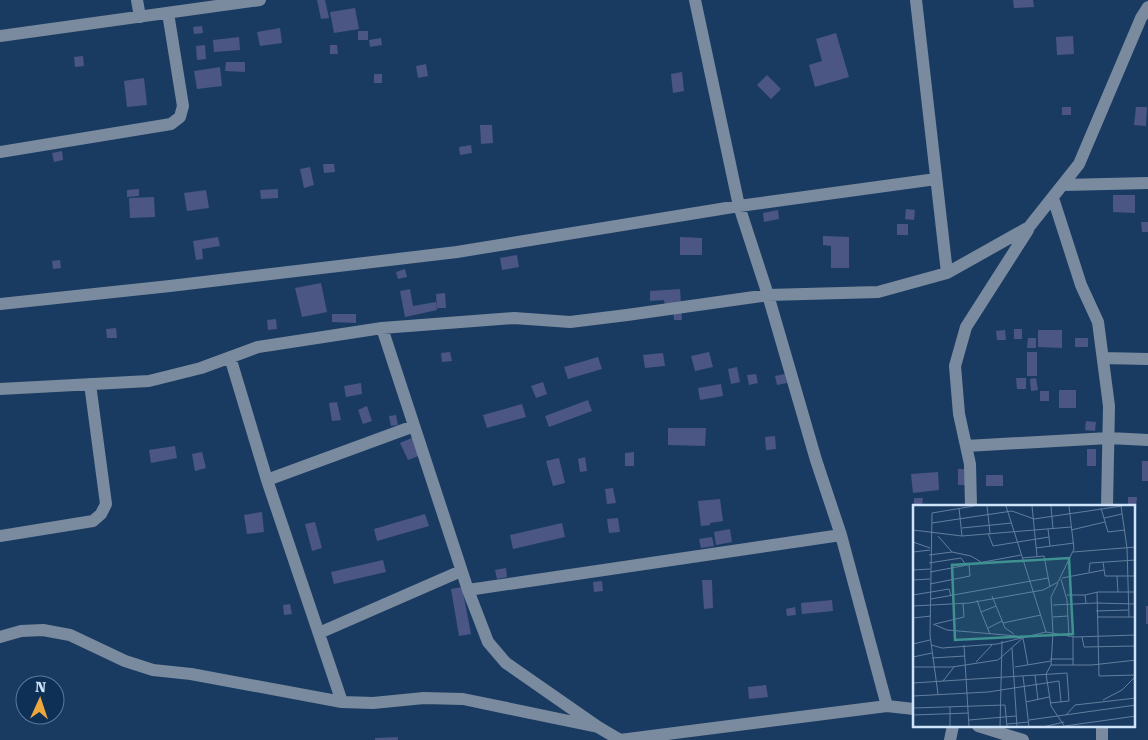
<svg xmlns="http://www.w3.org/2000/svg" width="1148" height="740" viewBox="0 0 1148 740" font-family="'Roboto Serif',serif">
<rect width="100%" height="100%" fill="#1a3b61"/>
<path fill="#4b5685" d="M 317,0 L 325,0 L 329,18 L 321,19 Z
M 1013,0 L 1033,0 L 1034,7 L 1014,8 Z
M 355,8 L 359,29 L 334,33 L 330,12 Z
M 202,26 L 203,33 L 194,34 L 193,27 Z
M 280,28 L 282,43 L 260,46 L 257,32 Z
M 358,31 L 368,31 L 368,40 L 358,40 Z
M 836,33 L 849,77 L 815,87 L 809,65 L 822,61 L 816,39 Z
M 1073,36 L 1074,54 L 1057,55 L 1056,37 Z
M 239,37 L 240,50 L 214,52 L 213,40 Z
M 381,38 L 382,45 L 370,47 L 369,40 Z
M 205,45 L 206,59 L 197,60 L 196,46 Z
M 330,45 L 337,45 L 338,54 L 330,54 Z
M 83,56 L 84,66 L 75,67 L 74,57 Z
M 226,62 L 245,62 L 245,72 L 225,71 Z
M 426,64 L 428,76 L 418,78 L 416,66 Z
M 220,67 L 222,86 L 197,89 L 194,71 Z
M 682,72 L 684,91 L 673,93 L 671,74 Z
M 374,74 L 382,74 L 382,83 L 374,83 Z
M 767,75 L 781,89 L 771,99 L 757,85 Z
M 144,78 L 147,105 L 127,107 L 124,81 Z
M 1062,107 L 1071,107 L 1071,115 L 1062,115 Z
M 1136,107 L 1147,107 L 1146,126 L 1134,125 Z
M 480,125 L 492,125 L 493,143 L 481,144 Z
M 471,145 L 472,153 L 460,155 L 459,147 Z
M 62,151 L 63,160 L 54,162 L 52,153 Z
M 323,164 L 334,164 L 335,172 L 324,173 Z
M 310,167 L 314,185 L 304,188 L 300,169 Z
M 139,189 L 139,196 L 127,197 L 127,190 Z
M 278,189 L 278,198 L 261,199 L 260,190 Z
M 206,190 L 209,208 L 187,211 L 184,193 Z
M 1113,195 L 1135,195 L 1135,213 L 1113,212 Z
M 154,197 L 155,217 L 130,218 L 129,198 Z
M 906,209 L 915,210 L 914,220 L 905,219 Z
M 778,210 L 779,219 L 764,222 L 763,213 Z
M 1141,222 L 1148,222 L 1148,232 L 1142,232 Z
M 897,224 L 908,224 L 908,235 L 897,235 Z
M 823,236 L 849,237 L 849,268 L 831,268 L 831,246 L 823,245 Z
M 218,237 L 220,246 L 202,249 L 203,259 L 196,260 L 193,241 Z
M 680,237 L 702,238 L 702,255 L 680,255 Z
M 517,255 L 519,267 L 502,270 L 500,258 Z
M 60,260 L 61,268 L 53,269 L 52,261 Z
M 405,269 L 407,277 L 398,279 L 396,272 Z
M 321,283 L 327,312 L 302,317 L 295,288 Z
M 410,289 L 413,306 L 436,302 L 437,310 L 405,317 L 400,291 Z
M 680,289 L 682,320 L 674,320 L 673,306 L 665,306 L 664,300 L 650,301 L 650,291 Z
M 445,293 L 446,308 L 437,308 L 436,294 Z
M 332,314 L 356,314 L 356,323 L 332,322 Z
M 276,319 L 277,329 L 268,330 L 267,320 Z
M 116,328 L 117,338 L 107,338 L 106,329 Z
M 1014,329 L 1022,329 L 1022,339 L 1014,339 Z
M 1005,330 L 1006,340 L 997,340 L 996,331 Z
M 1038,330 L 1062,330 L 1062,348 L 1038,347 Z
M 1028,338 L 1036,338 L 1036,348 L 1027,348 Z
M 1075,338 L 1088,338 L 1088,347 L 1075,347 Z
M 450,352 L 452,361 L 442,362 L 441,353 Z
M 709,352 L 713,367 L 695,371 L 691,356 Z
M 1027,352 L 1037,352 L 1037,376 L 1027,376 Z
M 663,353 L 665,366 L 645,368 L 643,355 Z
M 598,357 L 602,369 L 568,379 L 564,367 Z
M 737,367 L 740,382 L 731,384 L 728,369 Z
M 756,374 L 758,383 L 749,385 L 747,375 Z
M 785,374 L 787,383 L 777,385 L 775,376 Z
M 1016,378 L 1026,378 L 1026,389 L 1017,389 Z
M 1036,378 L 1038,390 L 1031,391 L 1030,379 Z
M 543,382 L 547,394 L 536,398 L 531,386 Z
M 361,383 L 362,394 L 346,397 L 344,386 Z
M 721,384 L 723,396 L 700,400 L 698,388 Z
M 1059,390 L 1076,390 L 1076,408 L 1059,408 Z
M 1040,391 L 1049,391 L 1049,401 L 1040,401 Z
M 588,400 L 592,411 L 549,427 L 545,416 Z
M 337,402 L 341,420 L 332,421 L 329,403 Z
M 522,404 L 526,417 L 487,428 L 483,415 Z
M 367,406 L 372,421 L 363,424 L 358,410 Z
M 396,415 L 398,425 L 391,426 L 389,416 Z
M 1086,421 L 1096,422 L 1095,431 L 1085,430 Z
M 668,428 L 706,428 L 705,446 L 668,445 Z
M 775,436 L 776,449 L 766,450 L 765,437 Z
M 414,437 L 421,455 L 408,460 L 400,443 Z
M 175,446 L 177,458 L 151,463 L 149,450 Z
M 1087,449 L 1096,449 L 1096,466 L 1087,466 Z
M 202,452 L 206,468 L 195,471 L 192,454 Z
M 634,452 L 634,466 L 625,466 L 625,453 Z
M 585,457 L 587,471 L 580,472 L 578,459 Z
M 559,458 L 565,483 L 553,486 L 546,461 Z
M 1142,461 L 1148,461 L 1148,481 L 1142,481 Z
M 958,469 L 975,469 L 975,485 L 958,485 Z
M 938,472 L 939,490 L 913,493 L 911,474 Z
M 986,475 L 1003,475 L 1003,486 L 986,486 Z
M 613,488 L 616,503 L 607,504 L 605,489 Z
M 1128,497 L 1137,497 L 1136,508 L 1134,508 L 1134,506 L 1128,506 Z
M 914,498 L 923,498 L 922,506 L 914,506 Z
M 720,499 L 723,521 L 710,523 L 710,525 L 701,526 L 698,501 Z
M 262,512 L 264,532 L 247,534 L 244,515 Z
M 425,514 L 429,526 L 377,541 L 374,529 Z
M 618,518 L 620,532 L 609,533 L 607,519 Z
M 315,522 L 322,548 L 312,551 L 305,524 Z
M 562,523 L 565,537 L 513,549 L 510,535 Z
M 730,529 L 732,542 L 716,545 L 714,532 Z
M 712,537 L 714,546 L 701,548 L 699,539 Z
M 383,560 L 386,572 L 334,584 L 331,572 Z
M 506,568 L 507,577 L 497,579 L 495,570 Z
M 702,580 L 712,580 L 713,608 L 704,609 Z
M 602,581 L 603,591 L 594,592 L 593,582 Z
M 462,587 L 471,634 L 459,636 L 451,589 Z
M 832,600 L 833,611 L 802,614 L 801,603 Z
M 290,604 L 292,614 L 284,615 L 283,605 Z
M 1146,606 L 1148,606 L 1148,624 L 1146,624 Z
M 795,607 L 796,615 L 787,616 L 786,609 Z
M 766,685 L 768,697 L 749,699 L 748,687 Z
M 398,737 L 398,740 L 375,740 L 375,738 Z"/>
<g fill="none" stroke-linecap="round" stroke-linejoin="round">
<path stroke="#7b8b9f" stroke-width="12" d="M 137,0 L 140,17
M 695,0 L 739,206 L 768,295 L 816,460 L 841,535 L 887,706
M 916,0 L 947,273
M 0,36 L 260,0
M 0,152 L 171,124 L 180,117 L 183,106 L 168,13
M 1063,185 L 1148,183
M 1053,198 L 1081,285 L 1098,322 L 1109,406 L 1107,506
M 0,304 L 170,286 L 457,252 L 739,206 L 936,179
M 382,328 L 468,590 L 488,642 L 506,663 L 598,727 L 620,740
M 230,357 L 267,480 L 414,426
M 1103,358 L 1148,359
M 0,389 L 149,381 L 201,368 L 258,347 L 382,328 L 514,318 L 570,322 L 627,315 L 768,295 L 878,292 L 947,273 L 1029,227 L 1079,164 L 1141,18 L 1148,7
M 966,446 L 1109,438 L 1148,440
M 267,480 L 342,702
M 971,506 L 970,464 L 959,414 L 955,366 L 966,327 L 1028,230
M 0,536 L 93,521 L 101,514 L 106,504 L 90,384
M 468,590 L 841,535
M 319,633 L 461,571
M 0,637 L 21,631 L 43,630 L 70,635 L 125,661 L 153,670 L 191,674 L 342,702 L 373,703 L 424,698 L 463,699 L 598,727
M 978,726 L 1023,740
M 620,740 L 887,706 L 914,709
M 950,740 L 953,726
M 1102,740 L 1102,726"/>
</g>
<g transform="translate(913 505)">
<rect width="222" height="222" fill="#1a3b61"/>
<path fill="none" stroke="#627e9f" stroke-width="1" d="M 74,1 L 77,28M 93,1 L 133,127M 119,1 L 124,51M 138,1 L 140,24M 208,1 L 214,43 L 216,112M 46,3 L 49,31M 188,3 L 195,27 L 212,25M 191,13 L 209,9M 19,18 L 99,6 L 121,14 L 209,1M 49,23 L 99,18M 135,24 L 137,41M 0,25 L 49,31 L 158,22M 158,25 L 192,17M 75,28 L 80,41 L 136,32M 25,31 L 39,47M 0,37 L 17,43M 123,43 L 161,38M 0,47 L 17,45M 160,47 L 223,42M 16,50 L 39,47 L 58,51 L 68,57M 109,53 L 131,51 L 137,82M 190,57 L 192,71 L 223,71M 16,58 L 48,53 L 53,60M 0,65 L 17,64M 17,67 L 108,50M 176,67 L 177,58 L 223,55M 204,71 L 205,87M 149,73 L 191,65M 148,74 L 154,95 L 156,132M 0,75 L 17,74M 145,78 L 138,92 L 140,128 L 138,160 L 133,169 L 138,201 L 152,222M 17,79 L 57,71 L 56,60M 184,87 L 186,171 L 223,170M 0,90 L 36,84 L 38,91M 154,90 L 172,90 L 173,98M 172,90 L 185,87 L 223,87M 79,91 L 92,123 L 101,129M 18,94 L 135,73M 64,95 L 68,107 L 83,101M 183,98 L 223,99M 140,100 L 183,98M 0,101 L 56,98 L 130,85 L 145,77 L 161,44 L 156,1M 183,106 L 216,105M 68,107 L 77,129M 140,112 L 155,111M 184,112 L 223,112M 0,113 L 18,111M 90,118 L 128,110M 20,119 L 34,125 L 104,131M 22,119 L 51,112 L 50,98M 75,123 L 89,116M 160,132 L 160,160M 169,132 L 171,142 L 223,141M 110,133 L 115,160M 0,139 L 17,135M 18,140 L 29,143 L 84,139 L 133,127 L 162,132 L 223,130M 51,140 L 56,222M 99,143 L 104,222M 0,152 L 19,148M 19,153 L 52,151M 137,154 L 160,154M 63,157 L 79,140M 138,160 L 179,160 L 223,155M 0,162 L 39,162 L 85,155 L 112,131M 102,162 L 138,156M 122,170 L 125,195M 110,171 L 116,222M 30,176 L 41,162M 0,178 L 154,168 L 156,196 L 137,198M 25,189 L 17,130 L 19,8 L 61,1M 0,191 L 75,187 L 146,176 L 148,197M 190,195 L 209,185 L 223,171M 113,197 L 136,192M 0,203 L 92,200 L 94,222M 0,210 L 56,208M 153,210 L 162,200 L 223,193M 56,215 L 103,211M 116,215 L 223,200M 94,219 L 116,217M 152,221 L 223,211M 37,222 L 37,202M 87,222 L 89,136M 130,222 L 151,217"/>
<path fill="#3f9191" fill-opacity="0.15" stroke="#3f9191" stroke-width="2.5" d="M 156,53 L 160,129 L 42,135 L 39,60 Z"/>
<rect width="222" height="222" fill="none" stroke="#cfe3fb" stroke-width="2.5"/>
</g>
<g transform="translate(40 700) rotate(3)"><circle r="24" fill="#0e3056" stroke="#5b7898"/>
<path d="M0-4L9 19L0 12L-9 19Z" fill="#eea73c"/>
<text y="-8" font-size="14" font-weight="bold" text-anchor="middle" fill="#cfe3fb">N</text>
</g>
</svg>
